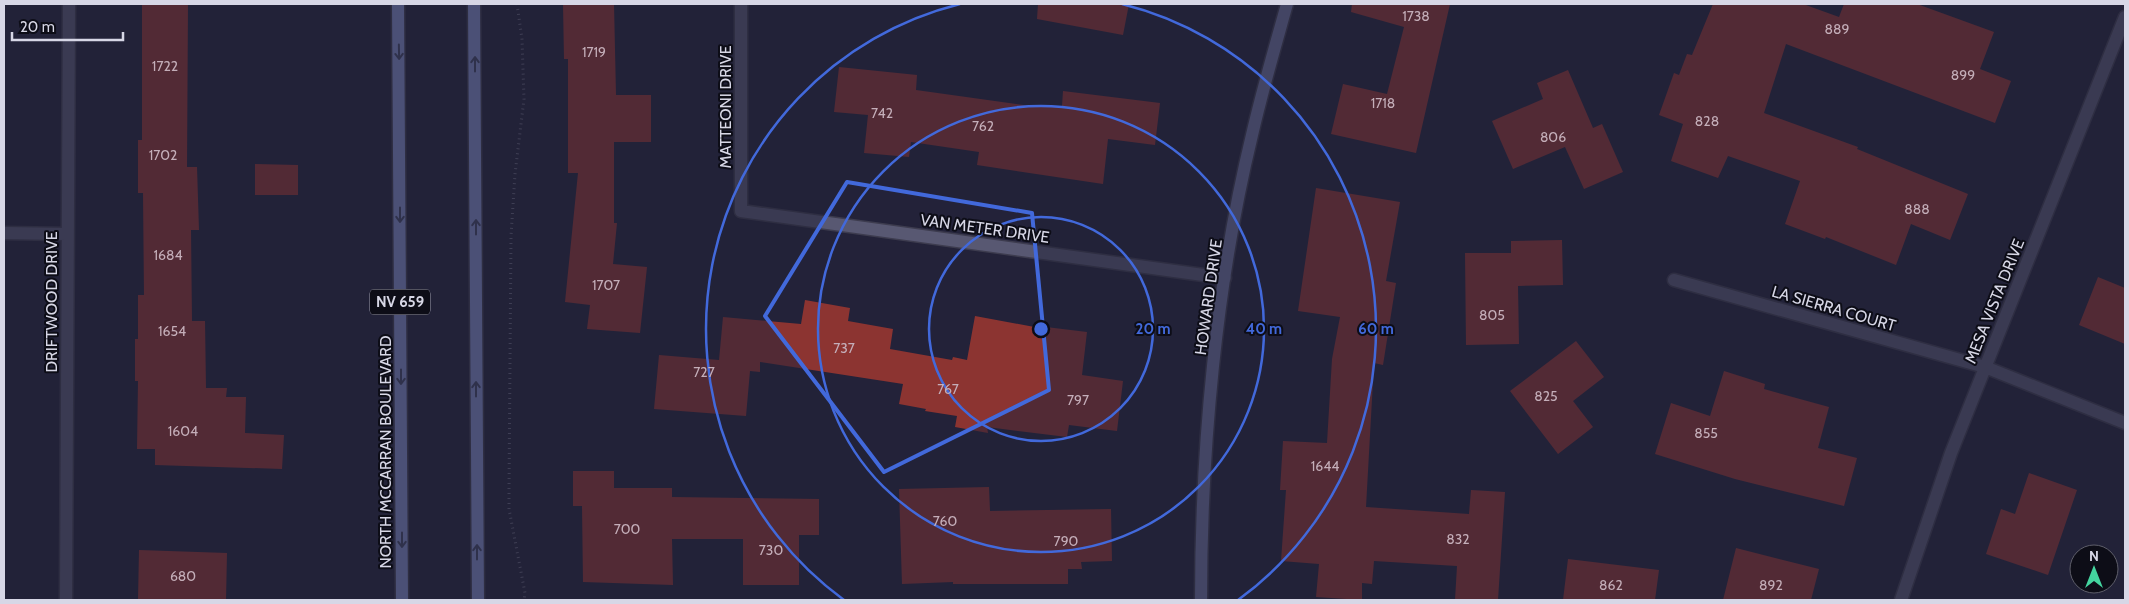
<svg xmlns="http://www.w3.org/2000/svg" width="2129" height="604" viewBox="0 0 2129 604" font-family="Cabin,sans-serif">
<rect width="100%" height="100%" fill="#232239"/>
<path fill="#8c3431" d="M 142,4 L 188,4 L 187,167 L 197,167 L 199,230 L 191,230 L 192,321 L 205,321 L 206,388 L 227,388 L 226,397 L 246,397 L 245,433 L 284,435 L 282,469 L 155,465 L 155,449 L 137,449 L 138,381 L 135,381 L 135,339 L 138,339 L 138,295 L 144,295 L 143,193 L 138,193 L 138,140 L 142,140 Z
M 563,4 L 614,4 L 616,95 L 651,95 L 651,142 L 614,142 L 614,223 L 617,223 L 613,264 L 647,267 L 640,333 L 587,329 L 590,305 L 565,302 L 578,173 L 568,173 L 568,59 L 564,59 Z
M 1038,4 L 1129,4 L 1123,35 L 1037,19 Z
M 1352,4 L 1450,4 L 1416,153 L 1331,134 L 1343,84 L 1387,94 L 1404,27 L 1351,12 Z
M 1713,4 L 1803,4 L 1839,17 L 1844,4 L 1917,4 L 1994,32 L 1980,69 L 2011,81 L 1995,123 L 1786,44 L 1764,113 L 1858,147 L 1857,149 L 1968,194 L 1950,240 L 1911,224 L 1896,265 L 1826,237 L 1825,239 L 1785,224 L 1800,181 L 1728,156 L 1718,178 L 1671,161 L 1683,124 L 1659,115 L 1674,73 L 1679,75 L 1687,54 L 1692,55 Z
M 839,67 L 917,75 L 916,90 L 1031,106 L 1062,106 L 1063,91 L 1160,103 L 1155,145 L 1108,139 L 1103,184 L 977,165 L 979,152 L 911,142 L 909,157 L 864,153 L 868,115 L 834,112 Z
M 1568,70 L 1593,128 L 1602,124 L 1623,172 L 1584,189 L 1565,147 L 1513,169 L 1492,121 L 1543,99 L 1537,83 Z
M 255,164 L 298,165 L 298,195 L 255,195 Z
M 1316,188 L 1400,202 L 1386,281 L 1396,283 L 1383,365 L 1374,363 L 1366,507 L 1469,514 L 1471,490 L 1505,492 L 1498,600 L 1455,600 L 1457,566 L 1374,561 L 1372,584 L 1362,583 L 1362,600 L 1316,597 L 1319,564 L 1281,561 L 1286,490 L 1280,490 L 1283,441 L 1327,443 L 1332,359 L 1340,317 L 1298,311 Z
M 1562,240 L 1563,285 L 1518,286 L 1519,344 L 1466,345 L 1465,253 L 1511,253 L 1511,241 Z
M 2098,277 L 2125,288 L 2125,344 L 2079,325 Z
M 805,300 L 850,308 L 848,321 L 893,329 L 890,349 L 952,360 L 953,357 L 967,360 L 975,316 L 1045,329 L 1046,327 L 1087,332 L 1082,375 L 1123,381 L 1117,431 L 1069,425 L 1067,437 L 987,427 L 988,433 L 955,427 L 957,416 L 925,411 L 926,409 L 899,404 L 903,384 L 760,362 L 760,372 L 750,371 L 746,416 L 654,409 L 659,355 L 719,360 L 723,317 L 801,324 Z
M 1576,341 L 1604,377 L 1573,401 L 1593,427 L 1558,454 L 1510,391 Z
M 1724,371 L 1765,384 L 1764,389 L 1829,407 L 1818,448 L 1857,458 L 1844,506 L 1735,479 L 1655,454 L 1671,403 L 1710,416 Z
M 573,471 L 614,471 L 614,488 L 672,488 L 672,497 L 819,499 L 819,535 L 799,535 L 799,585 L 743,585 L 743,539 L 672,539 L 673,585 L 583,582 L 582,506 L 573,506 Z
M 2029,473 L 2077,490 L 2048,575 L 1986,554 L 2001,509 L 2015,514 Z
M 989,487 L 990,511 L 1111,509 L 1112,561 L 1081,562 L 1082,569 L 1068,569 L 1068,584 L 953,584 L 953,582 L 902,584 L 899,489 Z
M 1736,548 L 1819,569 L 1811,600 L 1723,600 Z
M 139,550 L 227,553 L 226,600 L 138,600 Z
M 1568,559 L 1659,570 L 1655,600 L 1563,600 Z"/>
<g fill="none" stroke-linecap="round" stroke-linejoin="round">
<g stroke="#3d3c4f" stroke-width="15">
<path id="street" d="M 741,4 L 741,211 L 1225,278
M 4,233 L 67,234
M 1674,280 L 1985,367 L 2125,423
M 66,600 L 69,4
M 1901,600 L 1951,453 L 2125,17"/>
</g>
<g stroke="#3d3c4f" stroke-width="15">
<path id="secondary" d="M 1201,600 C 1201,448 1216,283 1252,135 C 1262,91 1275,47 1287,4"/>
</g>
<g stroke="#3d3c4f" stroke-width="15">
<path id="primary" d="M 398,4 L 402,600
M 474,4 L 478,600"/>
</g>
<path stroke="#616175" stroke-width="3" stroke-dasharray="1 4" stroke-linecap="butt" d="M 517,4 L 522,39 L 524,99 L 515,174 L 511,236 L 509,490 L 509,509 L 525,593 L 524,600"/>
<use href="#street" stroke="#585872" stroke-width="12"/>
<use href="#secondary" stroke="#6a6f99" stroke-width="12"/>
<use href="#primary" stroke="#7c87c1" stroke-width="12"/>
</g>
<defs><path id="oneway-shaft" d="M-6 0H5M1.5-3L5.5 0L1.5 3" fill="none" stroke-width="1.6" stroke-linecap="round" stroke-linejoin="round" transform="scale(1.25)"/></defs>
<g stroke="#3f4463">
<use href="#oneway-shaft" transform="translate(399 52) rotate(89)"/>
<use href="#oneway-shaft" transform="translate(475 64) rotate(-90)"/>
<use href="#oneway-shaft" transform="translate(400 215) rotate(90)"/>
<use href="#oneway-shaft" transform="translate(476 227) rotate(-90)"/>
<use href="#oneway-shaft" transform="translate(401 377) rotate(90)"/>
<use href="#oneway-shaft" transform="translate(476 389) rotate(-90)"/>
<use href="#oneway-shaft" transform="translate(402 540) rotate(90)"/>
<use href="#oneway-shaft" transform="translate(477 552) rotate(-90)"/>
</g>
<path d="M0 0H2129V604H0ZM 847,182 L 1032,213 L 1049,390 L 884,472 L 765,316 Z" fill="#232239" fill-opacity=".55" fill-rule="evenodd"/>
<path fill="none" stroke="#4269db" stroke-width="4" stroke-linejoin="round" d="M 847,182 L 1032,213 L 1049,390 L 884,472 L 765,316 Z"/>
<g fill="none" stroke="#4269db" stroke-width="2.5">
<circle cx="1041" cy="329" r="112"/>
<circle cx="1041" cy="329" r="223"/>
<path d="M844 600A335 335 0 0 1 960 4M1122 4A335 335 0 0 1 1238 600"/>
</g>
<g text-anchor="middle" stroke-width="4" stroke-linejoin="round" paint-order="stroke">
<g font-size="14" fill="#c4aeb9">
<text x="1416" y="21">1738</text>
<text x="1837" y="34">889</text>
<text x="594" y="57">1719</text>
<text x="165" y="71">1722</text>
<text x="1963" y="80">899</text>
<text x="1383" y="108">1718</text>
<text x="882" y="118">742</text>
<text x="1707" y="126">828</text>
<text x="983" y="131">762</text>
<text x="1553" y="142">806</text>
<text x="163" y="160">1702</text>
<text x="1917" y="214">888</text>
<text x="168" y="260">1684</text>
<text x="606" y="290">1707</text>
<text x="1492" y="320">805</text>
<text x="172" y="336">1654</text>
<text x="844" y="353">737</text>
<text x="704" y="377">727</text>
<text x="948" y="394">767</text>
<text x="1546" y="401">825</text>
<text x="1078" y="405">797</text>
<text x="183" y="436">1604</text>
<text x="1706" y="438">855</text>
<text x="1325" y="471">1644</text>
<text x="945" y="526">760</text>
<text x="627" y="534">700</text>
<text x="1458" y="544">832</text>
<text x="1066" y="546">790</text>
<text x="771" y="555">730</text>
<text x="183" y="581">680</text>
<text x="1611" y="590">862</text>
<text x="1771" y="590">892</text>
</g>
<rect fill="#0d0d17" stroke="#9a9aa8" stroke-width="1" x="370" y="289.5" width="60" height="25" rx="4"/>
<g font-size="15" font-weight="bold" fill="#d7d7e6">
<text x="400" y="307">NV 659</text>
</g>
<g font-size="16" fill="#d7d7e6" stroke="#0d0d17">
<text transform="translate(725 107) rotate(-90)" y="6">MATTEONI DRIVE</text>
<text transform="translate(985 228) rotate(8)" y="6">VAN METER DRIVE</text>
<text transform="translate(1208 297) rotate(-82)" y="6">HOWARD DRIVE</text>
<text transform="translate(1994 301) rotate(-68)" y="6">MESA VISTA DRIVE</text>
<text transform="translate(51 302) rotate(-90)" y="6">DRIFTWOOD DRIVE</text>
<text transform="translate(1834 308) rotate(16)" y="6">LA SIERRA COURT</text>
<text transform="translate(385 452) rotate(-90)" y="6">NORTH MCCARRAN BOULEVARD</text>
</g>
</g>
<circle cx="1041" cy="329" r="8" fill="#4269db" stroke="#0d0d17" stroke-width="2.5"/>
<g font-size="15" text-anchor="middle" font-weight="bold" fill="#4269db" stroke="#0d0d17" stroke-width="4" stroke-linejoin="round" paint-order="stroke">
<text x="1153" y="334">20 m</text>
<text x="1264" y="334">40 m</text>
<text x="1376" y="334">60 m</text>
</g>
<rect width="2129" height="604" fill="none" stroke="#d7d7e6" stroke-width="10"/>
<g transform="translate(2094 569)"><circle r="24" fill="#0d0d17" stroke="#5e5e6a"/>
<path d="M0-4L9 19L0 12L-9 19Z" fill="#44d49f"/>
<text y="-8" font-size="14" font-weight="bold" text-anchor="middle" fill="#d7d7e6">N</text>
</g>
<path d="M12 32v8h111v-8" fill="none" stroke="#d7d7e6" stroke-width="2.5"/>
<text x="20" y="32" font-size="15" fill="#d7d7e6" stroke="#0d0d17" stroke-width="4" paint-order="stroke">20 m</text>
</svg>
